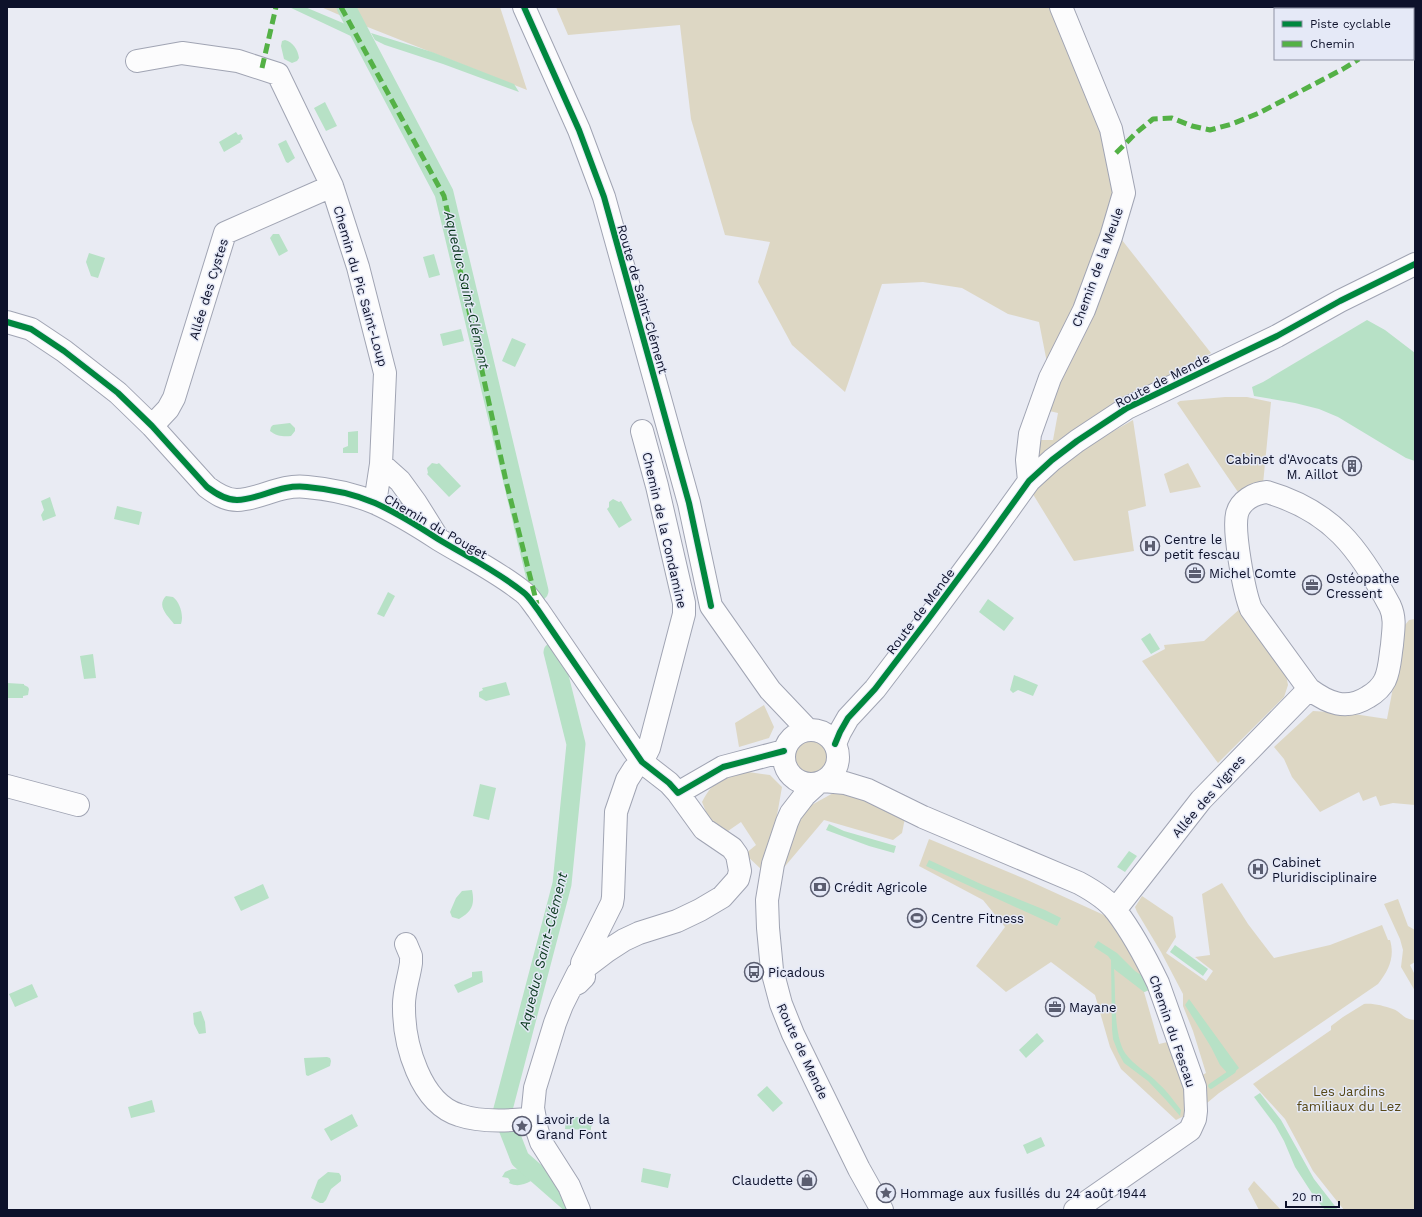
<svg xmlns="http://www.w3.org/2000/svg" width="1422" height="1217" viewBox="0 0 1422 1217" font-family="'Work Sans',sans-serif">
<rect width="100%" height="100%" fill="#e9ebf3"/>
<path fill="#ddd7c4" d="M 321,7 L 500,7 L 527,90 L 360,24 Z
M 556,7 L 1061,7 L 1124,193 L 1050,378 L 1039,322 L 1008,314 L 962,288 L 923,282 L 882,284 L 845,392 L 792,345 L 758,282 L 770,242 L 725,235 L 691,119 L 680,25 L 568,35 Z
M 1360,7 L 1415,7 L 1415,30 L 1413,31 L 1413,9 L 1361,9 Z
M 1118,235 L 1211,353 L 1123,400 L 1031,466 L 1037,440 L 1053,440 L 1058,413 L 1045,410 Z
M 1225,397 L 1247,397 L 1271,402 L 1263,484 L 1240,495 L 1177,403 L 1180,401 Z
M 1133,420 L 1146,506 L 1128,511 L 1134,551 L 1074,561 L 1031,491 L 1080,450 Z
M 1188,463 L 1201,487 L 1170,493 L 1164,474 Z
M 1242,607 L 1285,669 L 1288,685 L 1284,697 L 1218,763 L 1142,661 L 1165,649 L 1164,645 L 1204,641 Z
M 1415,619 L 1415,805 L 1393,803 L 1380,806 L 1376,796 L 1363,801 L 1359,792 L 1320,812 L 1292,777 L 1284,759 L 1274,747 L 1313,711 L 1347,713 L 1387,719 L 1405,625 L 1409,620 Z
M 764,705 L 774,727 L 769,738 L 739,747 L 735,723 Z
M790 757a21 21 0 1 1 42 0a21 21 0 1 1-42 0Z
M 748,772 L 770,775 L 782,787 L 776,821 L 763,871 L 745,854 L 756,845 L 741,822 L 728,831 L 711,824 L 702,802 C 715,778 722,777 748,772 Z
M 835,792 L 852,794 L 905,818 L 902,833 L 893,840 L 824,820 L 781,871 L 794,827 L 808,807 Z
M 929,839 L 1025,879 L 1106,916 L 1136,956 L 1152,989 L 1144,992 L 1159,1044 L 1172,1041 L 1192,1112 L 1176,1120 L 1121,1069 L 1110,1047 L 1095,995 L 1051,962 L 1006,992 L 976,966 L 1005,927 L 983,900 L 919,866 Z
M 1222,883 L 1248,924 L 1274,958 L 1330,945 L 1382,925 L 1388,940 L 1390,940 C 1395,957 1389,970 1378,984 L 1219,1093 L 1207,1103 L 1204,1097 L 1199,1077 L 1206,1073 L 1193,1031 L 1183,1006 L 1183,994 L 1161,952 L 1137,912 L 1135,907 L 1142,896 L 1173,917 L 1176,937 L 1166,953 L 1206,981 L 1213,971 L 1195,957 L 1210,955 L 1202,894 Z
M 1398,899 L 1408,926 L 1415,930 L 1415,962 L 1410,965 L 1415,975 L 1415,991 L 1401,967 L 1403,950 L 1400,939 L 1384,904 Z
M 1364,1004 C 1373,1003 1384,1006 1393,1009 C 1403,1013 1402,1019 1415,1020 L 1415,1210 L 1344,1210 L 1313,1171 L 1285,1119 L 1253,1084 L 1331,1030 L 1331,1026 L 1343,1017 Z
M 1254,1181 L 1281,1210 L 1259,1210 L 1248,1189 Z"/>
<path fill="#b7e1c6" d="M 289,7 L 305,7 L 350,26 L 355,38 Z
M 371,33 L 432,52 L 514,84 L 519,92 L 443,64 L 385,45 L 375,40 Z
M 285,40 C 293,42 298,50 299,58 L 297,61 L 292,63 L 284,59 L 281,46 L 282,41 Z
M 325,102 L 337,126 L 326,131 L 314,108 Z
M 236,132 L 238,135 L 241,134 L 243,139 L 240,141 L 241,142 L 224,152 L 219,142 Z
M 286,140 L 295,158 L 288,163 L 286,162 L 278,144 Z
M 273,234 L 279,234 L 288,251 L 279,256 L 270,238 Z
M 89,253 L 105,258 L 98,278 L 91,276 L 86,262 Z
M 434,254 L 440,275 L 429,278 L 423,257 Z
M 1367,320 L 1385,330 L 1415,353 L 1415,461 L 1406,458 L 1338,417 L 1319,409 L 1295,403 L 1254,396 L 1252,387 L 1263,382 Z
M 461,329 L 464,341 L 443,346 L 440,334 Z
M 512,338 L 526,344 L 515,367 L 502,361 Z
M 290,423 L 295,428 L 295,431 L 291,436 C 284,437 276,436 270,431 L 271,427 L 273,425 Z
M 358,431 L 358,453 L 343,453 L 343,448 L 348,446 L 348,432 Z
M 432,463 L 437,464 L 439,463 L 461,486 L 449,497 L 427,474 L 428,473 L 427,468 Z
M 50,497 L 56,516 L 43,521 L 41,515 L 44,510 L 41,501 Z
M 613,499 L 619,502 L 621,501 L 632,520 L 619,528 L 607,509 L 609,507 L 609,502 Z
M 117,506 L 142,512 L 139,525 L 114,519 Z
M 388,592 L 395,596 L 384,617 L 377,614 Z
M 166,596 L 173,597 C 180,602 184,616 181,624 L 174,624 C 168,616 156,606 166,596 Z
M 988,599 L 1014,618 L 1004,631 L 979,612 Z
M 1150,633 L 1160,649 L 1151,654 L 1141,639 Z
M 93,654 L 96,678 L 84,679 L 80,656 Z
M 1014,675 L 1038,685 L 1033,696 L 1018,690 L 1013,693 L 1010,690 Z
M 506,682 L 510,695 L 486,701 L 479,697 L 479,692 L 483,690 L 482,688 Z
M 7,683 L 24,684 L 24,685 L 28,687 L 29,689 L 28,695 L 23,696 L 23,698 L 7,698 Z
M 480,784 L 496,788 L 489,820 L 473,816 Z
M 829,824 L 844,831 L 896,846 L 894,853 L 869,846 L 826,830 Z
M 1129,851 L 1137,856 L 1125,872 L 1117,867 Z
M 929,860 L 983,885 L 1045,910 L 1061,918 L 1057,926 L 926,866 Z
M 263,884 L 269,898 L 241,911 L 234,897 Z
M 472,890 C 475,905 472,911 459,919 L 452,917 L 450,912 L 456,898 L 462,891 Z
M 1098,941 L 1117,953 L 1135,971 L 1144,977 L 1152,989 L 1144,992 L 1114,969 C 1116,992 1113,1034 1125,1053 C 1134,1066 1149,1073 1159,1084 C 1167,1091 1174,1101 1181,1110 L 1180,1116 L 1166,1100 L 1148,1081 L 1124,1063 L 1118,1052 L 1113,1039 L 1112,1029 L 1111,960 L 1108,956 L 1094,947 Z
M 1175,945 L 1208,969 L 1203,976 L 1170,952 Z
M 482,971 L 483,982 L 458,993 L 454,985 L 472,977 L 472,972 Z
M 32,984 L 38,997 L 15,1007 L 9,994 Z
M 1189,999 L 1239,1068 L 1230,1076 L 1220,1065 L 1211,1047 L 1185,1005 Z
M 201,1011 L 205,1022 L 206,1033 L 199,1034 L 194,1024 L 193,1013 Z
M 1037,1033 L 1044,1041 L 1026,1058 L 1019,1050 Z
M 327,1057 L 330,1058 L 331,1061 L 330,1066 L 308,1076 L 306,1075 L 304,1058 Z
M 767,1086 L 783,1103 L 773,1112 L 757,1095 Z
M 1260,1093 L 1281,1120 L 1314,1179 L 1338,1210 L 1325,1210 L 1315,1198 L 1295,1167 L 1284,1141 L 1275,1125 L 1254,1097 Z
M 152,1100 L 155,1112 L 131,1118 L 128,1107 Z
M 352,1114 L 358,1126 L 331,1141 L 324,1129 Z
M 566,1117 L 591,1117 L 591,1119 L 594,1123 L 591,1127 L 591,1130 L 565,1129 Z
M 1041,1137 L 1045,1146 L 1027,1154 L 1023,1145 Z
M 643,1168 L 671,1174 L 668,1188 L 641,1182 Z
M 512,1169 C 522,1169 527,1172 531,1181 C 523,1185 517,1187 509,1183 L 510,1181 L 508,1178 L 502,1177 L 505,1172 Z
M 328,1172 L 339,1173 L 341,1176 L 341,1181 L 331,1189 L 326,1200 L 323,1203 L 320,1203 L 311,1198 L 318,1180 Z"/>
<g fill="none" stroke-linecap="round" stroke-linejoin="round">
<path stroke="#b7e1c6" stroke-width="5.5" d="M 1211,1086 L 1233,1071 L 1232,1070"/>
<path stroke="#b7e1c6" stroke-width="19" d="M 346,7 L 444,193 L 539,591
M 553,652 L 576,744 L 562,884 L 502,1113 L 520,1159 L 569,1202"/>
<g stroke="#a0a4b3" stroke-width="24">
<path id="minor" d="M 524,7 L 579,130 L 604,197 L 689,503 L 711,606 L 770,690 L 808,730
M 137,61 L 182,53 L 238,61 L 278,74 L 332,186 L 358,267 L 385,373 L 381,464 L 375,503
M 7,322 L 31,329 L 64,351 L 118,393 L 152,426 L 207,487 C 215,493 225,500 237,500 C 262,499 279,484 307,487 C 330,489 354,494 375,503 C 397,513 418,526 438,539 C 466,556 497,571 523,592 C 529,596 533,604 538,610 L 642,762 L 669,783 L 678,793 L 723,767 L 784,751
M 152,426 L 168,409 L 174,398 L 225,233 L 332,186
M 381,464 L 400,481 L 416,503 L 436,535
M 1029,481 L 1027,460 L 1030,434 L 1050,378 L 1084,310 L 1111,237 L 1124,193 L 1111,129 L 1061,7
M 1267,492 C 1332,511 1359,548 1390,606 C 1396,619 1393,631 1392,645 C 1390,657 1390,669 1385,680 C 1381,688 1375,693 1368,697 C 1346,711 1328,703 1309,689 L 1251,609 C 1244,592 1233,531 1237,514 C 1240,501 1254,493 1267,492 Z
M784 757a27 27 0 1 1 54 0a27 27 0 1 1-54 0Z
M 835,744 L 840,732 L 848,718 L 875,689 L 926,622 L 983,545 L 1029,481 L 1052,460 L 1077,441 L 1127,408 L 1277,336 L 1340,301 L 1415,264
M 823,781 L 845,783 L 868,790 L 923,817 L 1079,883 C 1092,890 1107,899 1116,911 C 1132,932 1146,958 1158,983 L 1195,1087 L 1196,1111 L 1195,1119 L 1190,1130 L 1075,1210
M 817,784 L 805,795 L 791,813 L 787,822 L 773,864 L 767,900 L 768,928 L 772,970 L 781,1004 L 793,1034 L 859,1169 L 882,1210
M 7,786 L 78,805
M 1115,910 L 1201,800 L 1309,689
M 406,944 L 411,956 L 411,963 C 409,978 403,993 404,1008 C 404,1044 420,1103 459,1115 C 482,1123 511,1121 535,1118
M 572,986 L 578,983 L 584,977 L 582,967 L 582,963 L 612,903 L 613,897 L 616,812 L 627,780 L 634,769 L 642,762 L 649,748 L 684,614 L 684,603 L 657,486 L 642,431
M 579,1210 L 569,1186 L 541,1142 L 537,1130 L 533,1108 L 535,1088 L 555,1023 L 562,1005 L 578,973 L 607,951 L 624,940 L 639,933 L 677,921 L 700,910 L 722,897 L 738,879 L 740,871 L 737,855 L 732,848 L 704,829 L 678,793"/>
</g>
<use href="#minor" stroke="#fcfcfd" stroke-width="22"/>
<path stroke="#54b146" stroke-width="5" stroke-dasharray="10 5" stroke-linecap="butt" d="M 341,7 L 444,196 L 506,481 L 537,604
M 262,68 L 276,7
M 1116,153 L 1136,133 L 1153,119 L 1172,118 L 1192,126 L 1210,130 L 1232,124 L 1259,113 L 1343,69 L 1359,59"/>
<g stroke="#e5e9f7" stroke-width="8">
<path id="cycleway" d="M 524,7 L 579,130 L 604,197 L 689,503 L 711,606
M 7,322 L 31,329 L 64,351 L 118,393 L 152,426 L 207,487 C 215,493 225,500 237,500 C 262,499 279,484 307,487 C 330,489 354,494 375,503 C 397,513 418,526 438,539 C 466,556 497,571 523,592 C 529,596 533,604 538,610 L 642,762 L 669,783 L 678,793 L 723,767 L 784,751
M 835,744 L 840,732 L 848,718 L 875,689 L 926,622 L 983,545 L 1029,481 L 1052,460 L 1077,441 L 1127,408 L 1277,336 L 1340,301 L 1415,264"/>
</g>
<use href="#cycleway" stroke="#00873e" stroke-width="6"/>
</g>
<defs>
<g id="building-ring" transform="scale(1)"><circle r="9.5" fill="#e5e9f7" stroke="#5a5d70" stroke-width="1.5"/><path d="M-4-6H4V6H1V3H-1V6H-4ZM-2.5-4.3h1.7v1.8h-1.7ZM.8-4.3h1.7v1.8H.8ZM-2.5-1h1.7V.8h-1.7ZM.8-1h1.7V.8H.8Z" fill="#5a5d70"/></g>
<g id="hospital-ring" transform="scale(1)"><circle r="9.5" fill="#e5e9f7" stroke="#5a5d70" stroke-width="1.5"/><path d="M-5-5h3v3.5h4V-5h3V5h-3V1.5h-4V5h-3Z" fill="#5a5d70"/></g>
<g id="office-ring" transform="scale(1)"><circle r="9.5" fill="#e5e9f7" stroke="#5a5d70" stroke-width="1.5"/><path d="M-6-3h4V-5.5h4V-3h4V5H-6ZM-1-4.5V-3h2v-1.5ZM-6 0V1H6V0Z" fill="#5a5d70"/></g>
<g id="bank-ring" transform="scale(1)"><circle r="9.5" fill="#e5e9f7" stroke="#5a5d70" stroke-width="1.5"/><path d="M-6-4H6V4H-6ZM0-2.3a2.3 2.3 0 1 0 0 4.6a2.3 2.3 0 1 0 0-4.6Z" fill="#5a5d70"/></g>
<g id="stadium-ring" transform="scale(1)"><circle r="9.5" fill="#e5e9f7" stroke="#5a5d70" stroke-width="1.5"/><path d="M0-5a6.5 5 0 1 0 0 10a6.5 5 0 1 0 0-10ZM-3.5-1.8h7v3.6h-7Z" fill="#5a5d70"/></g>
<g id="bus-ring" transform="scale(1)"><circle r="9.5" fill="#e5e9f7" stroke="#5a5d70" stroke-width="1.5"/><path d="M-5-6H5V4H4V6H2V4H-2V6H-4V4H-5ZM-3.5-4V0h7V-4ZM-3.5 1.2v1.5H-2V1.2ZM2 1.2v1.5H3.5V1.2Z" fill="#5a5d70"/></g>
<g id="sight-ring" transform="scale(1)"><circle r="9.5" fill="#e5e9f7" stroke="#5a5d70" stroke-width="1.5"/><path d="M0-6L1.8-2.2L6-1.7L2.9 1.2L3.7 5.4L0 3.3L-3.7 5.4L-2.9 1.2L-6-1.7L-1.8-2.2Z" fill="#5a5d70"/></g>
<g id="shop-ring" transform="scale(1)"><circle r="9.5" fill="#e5e9f7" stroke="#5a5d70" stroke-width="1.5"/><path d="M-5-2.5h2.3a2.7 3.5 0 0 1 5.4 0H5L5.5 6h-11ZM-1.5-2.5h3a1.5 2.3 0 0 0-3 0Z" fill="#5a5d70"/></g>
</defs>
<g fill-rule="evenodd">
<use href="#building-ring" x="1352" y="466"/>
<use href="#hospital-ring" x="1150" y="546"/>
<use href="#office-ring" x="1195" y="573"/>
<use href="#office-ring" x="1312" y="585"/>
<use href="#hospital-ring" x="1258" y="869"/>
<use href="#bank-ring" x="820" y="887"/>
<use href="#stadium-ring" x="917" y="918"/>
<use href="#bus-ring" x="754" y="972"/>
<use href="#office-ring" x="1055" y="1007"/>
<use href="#sight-ring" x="522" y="1126"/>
<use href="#shop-ring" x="807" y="1180"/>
<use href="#sight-ring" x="886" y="1193"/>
</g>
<g text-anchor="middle" stroke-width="3" stroke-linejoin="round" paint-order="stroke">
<g font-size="13" fill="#0d112a" stroke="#e5e9f7">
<text transform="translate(1097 267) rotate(-70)" y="5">Chemin de la Meule</text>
<text transform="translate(361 286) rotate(74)" y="5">Chemin du Pic Saint-Loup</text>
<text transform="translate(208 289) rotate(-73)" y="5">Allée des Cystes</text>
<text transform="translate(643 299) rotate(74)" y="5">Route de Saint-Clément</text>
<text transform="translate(1162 380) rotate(-27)" y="5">Route de Mende</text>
<text transform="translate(436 526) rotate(30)" y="5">Chemin du Pouget</text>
<text transform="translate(665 530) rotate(77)" y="5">Chemin de la Condamine</text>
<text transform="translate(920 611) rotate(-53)" y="5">Route de Mende</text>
<text transform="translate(1208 796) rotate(-49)" y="5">Allée des Vignes</text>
<text transform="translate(1173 1031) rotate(71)" y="5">Chemin du Fescau</text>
<text transform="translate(803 1051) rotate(65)" y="5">Route de Mende</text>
</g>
<g font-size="13" fill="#0d112a" stroke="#e5e9f7" text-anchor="start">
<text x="1338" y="464" text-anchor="end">Cabinet d'Avocats<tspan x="1338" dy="15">M. Aillot</tspan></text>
<text x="1164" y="544">Centre le<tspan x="1164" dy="15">petit fescau</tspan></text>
<text x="1209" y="578">Michel Comte</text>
<text x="1326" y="583">Ostéopathe<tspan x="1326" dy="15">Cressent</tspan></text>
<text x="1272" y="867">Cabinet<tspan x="1272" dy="15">Pluridisciplinaire</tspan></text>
<text x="834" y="892">Crédit Agricole</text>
<text x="931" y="923">Centre Fitness</text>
<text x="768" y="977">Picadous</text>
<text x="1069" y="1012">Mayane</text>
<text x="536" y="1124">Lavoir de la<tspan x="536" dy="15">Grand Font</tspan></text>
<text x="793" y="1185" text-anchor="end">Claudette</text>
<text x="900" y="1198">Hommage aux fusillés du 24 août 1944</text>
</g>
<g font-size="13" fill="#574817" stroke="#e5e9f7">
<text x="1349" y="1096">Les Jardins<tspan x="1349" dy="15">familiaux du Lez</tspan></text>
</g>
<g font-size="14" font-style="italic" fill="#0b391e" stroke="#e5e9f7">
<text transform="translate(467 290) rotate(77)" y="5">Aqueduc Saint-Clément</text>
<text transform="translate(543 951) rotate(-76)" y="5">Aqueduc Saint-Clément</text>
</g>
</g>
<rect width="1422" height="1217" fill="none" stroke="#0d112a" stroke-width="16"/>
<rect x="1274" y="8" width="140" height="52" fill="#e5e9f7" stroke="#8f93a5"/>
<rect x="1282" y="21" width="20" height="6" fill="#00873e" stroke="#8f93a5"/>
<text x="1310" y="28" font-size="12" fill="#0d112a">Piste cyclable</text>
<rect x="1282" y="41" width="20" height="6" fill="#54b146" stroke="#8f93a5"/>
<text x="1310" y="48" font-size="12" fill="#0d112a">Chemin</text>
<path d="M1286 1201v6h53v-6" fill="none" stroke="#0d112a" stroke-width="2"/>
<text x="1292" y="1201" font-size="12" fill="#0d112a" stroke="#e5e9f7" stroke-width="3" paint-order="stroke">20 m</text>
</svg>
